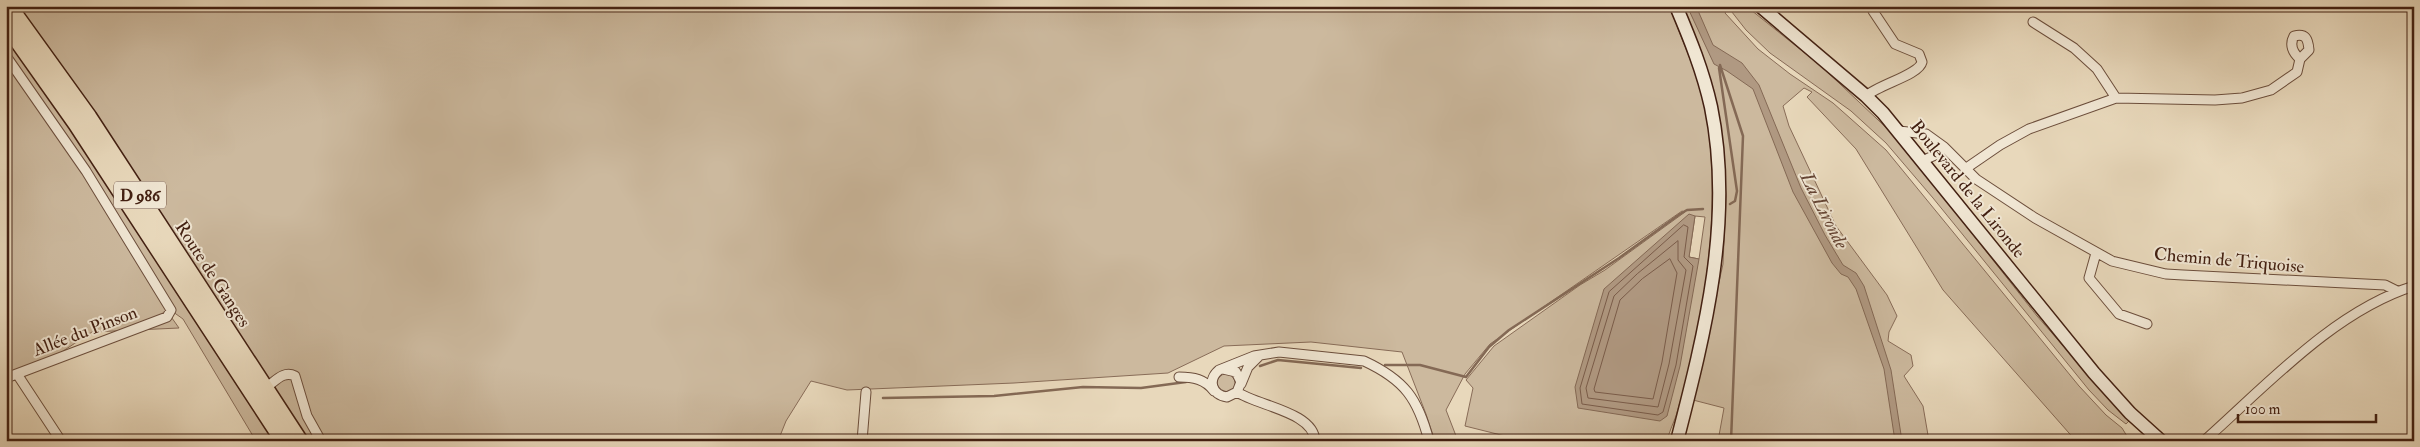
<svg xmlns="http://www.w3.org/2000/svg" width="2420" height="447" viewBox="0 0 2420 447" font-family="'IM FELL Double Pica',serif">
<rect width="100%" height="100%" fill="#e8d8bb"/>
<filter id="stains"><feTurbulence type="fractalNoise" baseFrequency=".004" numOctaves="4"/><feColorMatrix values="0 0 0 0 .2 0 0 0 0 .09 0 0 0 0 .02 0 0 0 .5 -.17"/></filter>
<radialGradient id="worn" r=".72"><stop offset=".6" stop-color="#630" stop-opacity="0"/><stop offset="1" stop-color="#630" stop-opacity=".3"/></radialGradient>
<path fill="#ccb99e" stroke="#886c58" fill-rule="evenodd" d="M 6,6 L 1670,6 C 1680,38 1697,70 1704,102 C 1724,201 1705,320 1676,416 C 1673,424 1669,432 1667,441 L 1525,441 L 1465,426 L 1473,388 L 1466,380 L 1494,346 L 1580,285 L 1605,270 L 1685,212 L 1682,211 L 1490,344 L 1465,374 L 1446,410 L 1458,441 L 1435,441 L 1426,414 L 1402,352 L 1311,342 L 1224,346 L 1168,373 L 1014,383 L 847,390 L 811,381 L 786,421 L 778,441 L 256,441 L 183,319 L 162,304 L 179,328 L 92,332 L 25,376 L 6,383 ZM 1695,216 L 1705,217 L 1699,259 L 1689,257 Z
M 1682,6 L 1746,6 L 1821,66 L 1896,137 L 2037,316 L 2129,421 L 2126,424 L 2108,410 L 2089,390 L 1933,198 L 1886,143 L 1851,111 L 1770,53 L 1746,30 L 1728,7 L 1725,13 L 1758,49 L 1790,74 L 1833,103 L 1886,150 L 2079,386 L 2106,415 L 2122,428 L 2130,441 L 2076,441 L 1943,290 L 1856,149 L 1807,97 L 1812,92 L 1804,88 L 1783,106 L 1789,126 L 1836,226 L 1887,295 L 1897,316 L 1889,332 L 1888,341 L 1911,355 L 1913,366 L 1904,376 L 1923,406 L 1929,441 L 1718,441 L 1724,408 L 1693,400 L 1723,264 L 1726,196 L 1719,127 L 1702,53 Z
M1217 383a9 9 0 1 1 18 0a9 9 0 1 1-18 0Z"/>
<path fill="#b09982" stroke="#846955" d="M 1687,6 L 1696,6 L 1713,45 L 1742,63 L 1759,85 L 1801,188 L 1825,235 L 1843,265 L 1856,273 L 1864,286 L 1891,370 L 1902,441 L 1895,441 L 1884,369 L 1856,289 L 1848,277 L 1841,274 L 1832,263 L 1793,192 L 1753,89 L 1727,71 L 1714,64 Z
M 1689,214 L 1695,216 L 1689,257 L 1699,259 L 1680,366 L 1667,416 L 1660,421 L 1578,408 L 1575,387 L 1604,289 Z"/>
<g fill="none" stroke-linecap="round" stroke-linejoin="round">
<path stroke="#7a5c4a" stroke-width="1" d="M 1684,225 L 1688,227 L 1684,257 L 1693,266 L 1676,365 L 1663,412 L 1658,415 L 1582,404 L 1580,388 L 1609,292 Z
M 1678,241 L 1678,260 L 1686,270 L 1669,364 L 1658,407 L 1588,398 L 1586,388 L 1614,296 L 1637,274 Z
M 1670,259 L 1677,273 L 1662,362 L 1653,399 L 1595,392 L 1594,389 L 1620,300 L 1642,279 Z"/>
<path stroke="#846955" stroke-width="2.5" d="M 1720,65 L 1743,136 L 1731,441
M 1719,68 L 1737,191 L 1735,201 L 1730,204
M 1385,365 L 1420,365 L 1466,377 L 1489,347 L 1509,330 L 1619,258 L 1680,214 L 1687,210 L 1703,209
M 1260,366 L 1278,360 L 1361,368
M 883,398 L 994,396 L 1083,387 L 1141,388 L 1186,382"/>
<g stroke="#6c4e3c" stroke-width="11">
<path id="street" d="M 2033,22 L 2074,48 L 2097,69 L 2116,98
M 6,56 L 86,171 L 171,310 L 167,317 L 6,378
M 1866,96 C 1880,84 1919,75 1922,62 L 1919,54 L 1895,44 L 1873,11
M 1899,131 L 1926,134 L 1944,147 L 1976,179 L 2035,218 L 2112,261 L 2166,274 L 2183,275 L 2385,285 L 2397,291
M 1922,161 L 1933,156 L 1944,147
M 1965,169 L 2000,145 L 2029,129 L 2116,98 L 2215,100 L 2242,98 L 2271,90 L 2297,72 L 2300,59 L 2309,50 C 2308,39 2306,33 2294,36 C 2289,45 2293,53 2300,59
M 2096,253 L 2089,278 L 2119,314 L 2147,324
M 1223,369 L 1236,372 L 1241,382 L 1237,392 L 1227,397 C 1212,395 1207,380 1219,370 L 1254,356 L 1279,352 L 1364,361 C 1405,380 1418,399 1429,441
M 17,374 L 61,441
M 1179,377 C 1193,377 1205,379 1214,391
M 1241,384 L 1248,367 L 1259,356
M 265,388 C 275,382 283,370 295,376 L 307,416 L 321,441
M 1237,392 C 1258,406 1314,412 1315,441
M 862,441 L 866,392
M 2204,441 C 2266,386 2334,311 2414,286"/>
</g>
<g stroke="#432012" stroke-width="15">
<path id="secondary" d="M 1676,6 C 1690,39 1703,71 1711,107 C 1734,219 1705,332 1677,441
M 1760,6 L 1866,96 L 1883,113 L 2094,373 L 2130,413 L 2161,441"/>
</g>
<g stroke="#432012" stroke-width="18">
<path id="primary" d="M 9,6 L 89,117 L 300,441
M 6,25 L 76,124 L 283,441"/>
</g>
<use href="#street" stroke="#f0e6d3" stroke-width="9"/>
<use href="#secondary" stroke="#f0e6d3" stroke-width="12"/>
<use href="#primary" stroke="#e8d8bb" stroke-width="15"/>
</g>
<g text-anchor="middle" stroke-width="4" stroke-linejoin="round" paint-order="stroke">
<rect fill="#f0e6d3" stroke="#775b4c" stroke-width="1" x="114" y="181.5" width="52" height="27" rx="4"/>
<g font-size="16" font-weight="bold" fill="#432012">
<text x="140" y="201">D 986</text>
</g>
<g font-size="18" fill="#432012" stroke="#f0e6d3">
<text transform="translate(1968 189) rotate(51)" y="6">Boulevard de la Lironde</text>
<text transform="translate(2229 260) rotate(5)" y="6">Chemin de Triquoise</text>
<text transform="translate(213 274) rotate(57)" y="6">Route de Ganges</text>
<text transform="translate(85 331) rotate(-21)" y="6">Allée du Pinson</text>
</g>
<g font-size="19" font-style="italic" fill="#644434" stroke="#f0e6d3">
<text transform="translate(1825 210) rotate(63)" y="7">La Lironde</text>
</g>
</g>
<rect width="2420" height="447" fill="none" stroke="#e8d8bb" stroke-width="25"/>
<rect x="8" y="8" width="2405" height="432" fill="none" stroke="#432012" stroke-width="2.5"/>
<rect x="12" y="12" width="2395" height="422" fill="none" stroke="#432012"/>
<path d="M2238 414v8h138v-8" fill="none" stroke="#432012" stroke-width="2.5"/>
<text x="2245" y="414" font-size="15" fill="#432012" stroke="#f0e6d3" stroke-width="4" paint-order="stroke">100 m</text>
<rect width="100%" height="100%" filter="url(#stains)"/>
<rect width="100%" height="100%" fill="url(#worn)"/>
</svg>
